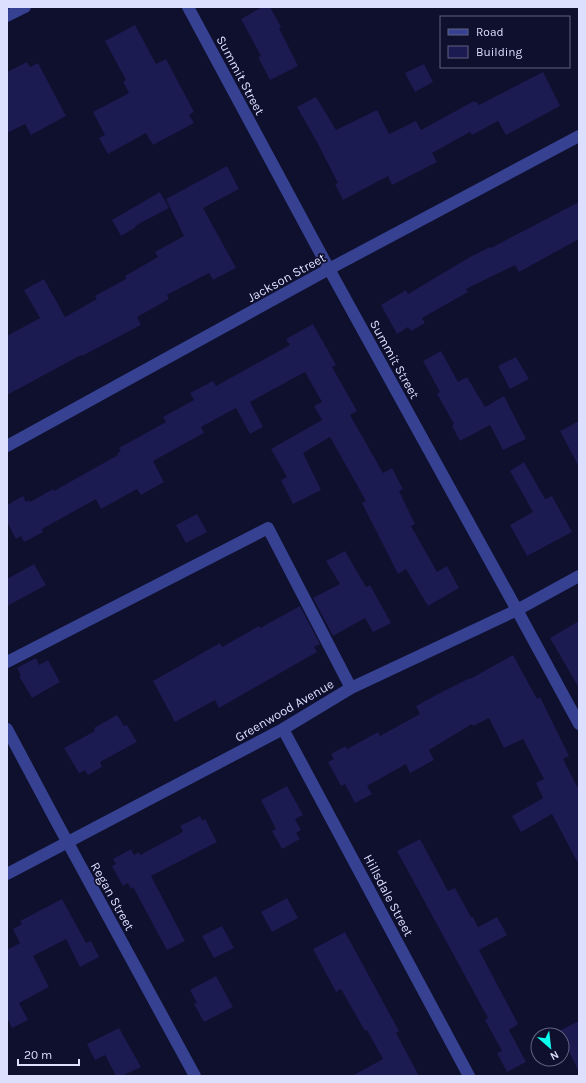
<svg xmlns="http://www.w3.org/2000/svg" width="586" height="1083" viewBox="0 0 586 1083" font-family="Karla,sans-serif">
<rect width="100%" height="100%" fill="#0f0f2e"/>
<path fill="#1b1a51" d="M 262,7 L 270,7 L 281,27 L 279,28 L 298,66 L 270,80 L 258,57 L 261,56 L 241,19 Z
M 135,25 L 156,64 L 166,59 L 194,112 L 189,115 L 194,123 L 153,145 L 146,133 L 108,154 L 99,138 L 105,135 L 93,112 L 129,93 L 123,82 L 126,80 L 105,41 Z
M 27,62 L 30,67 L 38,63 L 66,116 L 31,135 L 25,124 L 7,133 L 7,72 Z
M 424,64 L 433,82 L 415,92 L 405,73 Z
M 543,72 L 560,106 L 506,135 L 498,121 L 472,135 L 470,132 L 432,153 L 437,162 L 392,185 L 388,176 L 343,200 L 335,184 L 338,183 L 318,144 L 297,107 L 316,97 L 336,130 L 377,110 L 389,134 L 416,121 L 421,130 L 474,101 L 475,103 L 477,102 L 479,105 Z
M 227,166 L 239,189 L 203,208 L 236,268 L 213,280 L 209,273 L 167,295 L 169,299 L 137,317 L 141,325 L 82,356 L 81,355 L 7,395 L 7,336 L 40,318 L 24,290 L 44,279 L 65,317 L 97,299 L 95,296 L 126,279 L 125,276 L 158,257 L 155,252 L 184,236 L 166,199 Z
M 160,192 L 169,208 L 135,226 L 136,227 L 121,236 L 112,220 Z
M 579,202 L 579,239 L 519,272 L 515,265 L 466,289 L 468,292 L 422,318 L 425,323 L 411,331 L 408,327 L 397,334 L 381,305 L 406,290 L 408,294 L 470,257 L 490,247 L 491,248 Z
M 313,324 L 336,365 L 332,367 L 357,411 L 350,415 L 383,473 L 392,468 L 403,489 L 399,491 L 415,524 L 411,526 L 437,572 L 447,566 L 459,588 L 428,606 L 406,569 L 398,574 L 362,503 L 366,501 L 330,437 L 303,453 L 321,490 L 293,504 L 281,480 L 287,477 L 271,449 L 322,420 L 314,406 L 322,402 L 305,372 L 250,402 L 263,427 L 250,434 L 236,408 L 201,427 L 204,433 L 153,461 L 164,482 L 141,495 L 137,489 L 101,509 L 96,499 L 42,529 L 43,532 L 24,542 L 21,536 L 16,539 L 7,522 L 7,505 L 23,496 L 26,502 L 29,500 L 30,502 L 53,489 L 54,491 L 118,455 L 118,453 L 121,451 L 119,448 L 166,422 L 163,417 L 194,400 L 190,393 L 213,381 L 216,386 L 290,345 L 286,339 Z
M 441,351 L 458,382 L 467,377 L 485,407 L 504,396 L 526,439 L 503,450 L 490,425 L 460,441 L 452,426 L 454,424 L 437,394 L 440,392 L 423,361 Z
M 516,357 L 529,379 L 510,389 L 498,366 Z
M 579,421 L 579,467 L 560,431 Z
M 524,462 L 545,499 L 552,496 L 572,532 L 527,556 L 510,525 L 533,512 L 510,471 Z
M 197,514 L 207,532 L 186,543 L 176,525 Z
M 345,551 L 366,587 L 370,585 L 391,623 L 373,632 L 365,618 L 333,636 L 313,598 L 340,584 L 326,561 Z
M 34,564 L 46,585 L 7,606 L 7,579 Z
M 300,606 L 320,644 L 314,647 L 317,652 L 219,708 L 215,700 L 175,722 L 153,681 L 220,643 L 222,647 L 259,626 L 260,628 Z
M 579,621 L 579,688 L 550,638 Z
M 513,655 L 537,699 L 540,697 L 569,756 L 563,759 L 579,790 L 579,865 L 552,814 L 521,832 L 512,816 L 543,798 L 536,783 L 544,779 L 523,739 L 504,748 L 489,718 L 473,726 L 472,724 L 429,750 L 434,760 L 410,773 L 406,764 L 367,786 L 372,794 L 355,803 L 345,784 L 341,786 L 328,762 L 334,759 L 331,754 L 346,746 L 347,749 L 378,732 L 380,736 L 420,714 L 416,706 L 438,694 L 470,678 L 470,679 Z
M 36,658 L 39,665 L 48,660 L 60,682 L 32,698 L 19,676 L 21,675 L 17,668 Z
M 117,715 L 124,726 L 127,725 L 137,742 L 100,762 L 102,767 L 88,775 L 85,770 L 79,773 L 64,748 L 95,731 L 94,728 Z
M 287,786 L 303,815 L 295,819 L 301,830 L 296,833 L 300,839 L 282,849 L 272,831 L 276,829 L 261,800 Z
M 200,816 L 202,821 L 205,819 L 217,842 L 151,876 L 185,941 L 167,950 L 133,887 L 131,889 L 128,883 L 123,886 L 112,866 L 116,864 L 113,859 L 131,849 L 134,855 L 139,852 L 140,855 L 181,833 L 183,831 L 180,826 Z
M 420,839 L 448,891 L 455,888 L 471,917 L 473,917 L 478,927 L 497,917 L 507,935 L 479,950 L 518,1024 L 509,1030 L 526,1062 L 507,1072 L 497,1053 L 502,1051 L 485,1020 L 488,1018 L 397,851 Z
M 287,898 L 298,918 L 272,932 L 261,912 Z
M 62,899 L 86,943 L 91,941 L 99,957 L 80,967 L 66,939 L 33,956 L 49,987 L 19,1003 L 28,1020 L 12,1028 L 7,1018 L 7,950 L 20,943 L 13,929 L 22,924 L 20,921 Z
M 222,926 L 234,948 L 214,958 L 202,936 Z
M 345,932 L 399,1031 L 396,1033 L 419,1076 L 352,1076 L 383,1059 L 367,1030 L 365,1031 L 341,989 L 336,992 L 313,949 Z
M 216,976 L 233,1007 L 204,1022 L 194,1004 L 197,1003 L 190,990 Z
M 579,1021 L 579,1072 L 562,1037 L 562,1035 L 559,1031 Z
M 119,1028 L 141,1067 L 122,1076 L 116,1076 L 105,1055 L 95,1060 L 87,1044 Z"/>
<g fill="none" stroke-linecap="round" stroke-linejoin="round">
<path stroke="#364291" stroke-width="12" d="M 188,7 L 329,269 L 517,610 L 579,724
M 7,16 L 25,7
M 7,446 L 329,269 L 579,136
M 7,662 L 268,528 L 351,688
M 7,729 L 56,821 L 195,1076
M 283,729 L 469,1076
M 7,874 L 283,729 L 351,688 L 517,610 L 579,576"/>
</g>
<g text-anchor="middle" stroke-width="3.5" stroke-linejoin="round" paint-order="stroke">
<g font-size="13" fill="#dddfff" stroke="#0f0f2e">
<text transform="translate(241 75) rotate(62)" y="5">Summit Street</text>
<text transform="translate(286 277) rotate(-29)" y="5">Jackson Street</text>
<text transform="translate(395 359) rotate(61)" y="5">Summit Street</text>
<text transform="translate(284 710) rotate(-30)" y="5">Greenwood Avenue</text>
<text transform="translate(389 895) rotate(62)" y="5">Hillsdale Street</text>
<text transform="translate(113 896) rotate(61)" y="5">Regan Street</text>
</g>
</g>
<rect width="586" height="1083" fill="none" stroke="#dddfff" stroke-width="16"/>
<rect x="440" y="16" width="130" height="52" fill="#0f0f2e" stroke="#616282"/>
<rect x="448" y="29" width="20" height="6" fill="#364291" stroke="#616282"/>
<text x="476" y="36" font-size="12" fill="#dddfff">Road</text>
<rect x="448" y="46" width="20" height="12" fill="#1b1a51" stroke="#616282"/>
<text x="476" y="56" font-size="12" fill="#dddfff">Building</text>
<g transform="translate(550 1047) rotate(152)"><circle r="19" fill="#0f0f2e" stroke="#616282"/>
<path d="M0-3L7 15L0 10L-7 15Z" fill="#09ffee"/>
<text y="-6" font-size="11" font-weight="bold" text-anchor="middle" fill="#dddfff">N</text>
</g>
<path d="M18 1059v6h61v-6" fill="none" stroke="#dddfff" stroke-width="2"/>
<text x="24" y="1059" font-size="12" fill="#dddfff" stroke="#0f0f2e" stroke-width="3" paint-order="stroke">20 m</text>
</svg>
